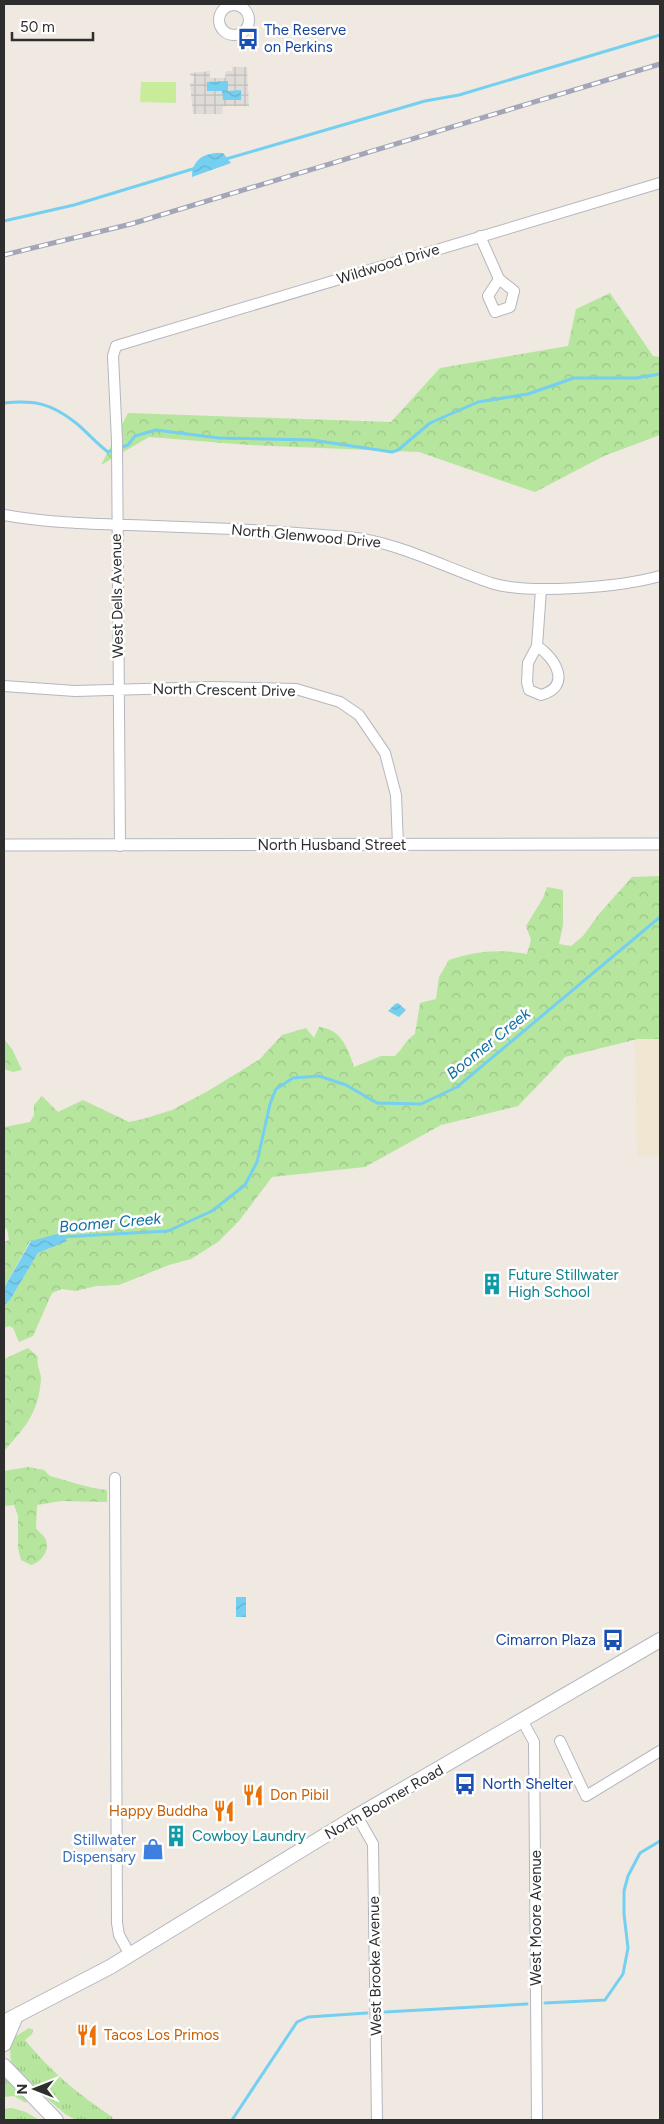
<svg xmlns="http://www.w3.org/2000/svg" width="664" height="2124" viewBox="0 0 664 2124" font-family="Figtree,sans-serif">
<defs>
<pattern id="grass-tufts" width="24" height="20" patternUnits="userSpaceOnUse" patternTransform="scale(1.25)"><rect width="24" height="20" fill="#b6e59e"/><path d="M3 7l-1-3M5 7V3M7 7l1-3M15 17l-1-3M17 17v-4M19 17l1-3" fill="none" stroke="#9dc588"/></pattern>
<pattern id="forest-crowns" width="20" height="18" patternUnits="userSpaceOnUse" patternTransform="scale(1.25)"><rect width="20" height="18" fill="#b6e59e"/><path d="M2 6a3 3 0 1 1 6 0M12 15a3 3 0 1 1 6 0" fill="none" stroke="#9dc588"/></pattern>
<pattern id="plaza-grid" width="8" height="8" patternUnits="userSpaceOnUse" patternTransform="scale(1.25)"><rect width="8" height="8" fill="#dfdcd8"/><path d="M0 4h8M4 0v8" fill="none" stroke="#c0bdba"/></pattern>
<pattern id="water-waves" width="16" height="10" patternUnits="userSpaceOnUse" patternTransform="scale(1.25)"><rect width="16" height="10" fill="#75cff0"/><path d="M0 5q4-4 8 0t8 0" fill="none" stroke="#66b2ce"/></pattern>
</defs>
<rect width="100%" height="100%" fill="#efe9e1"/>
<path fill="#f0e6d1" d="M 635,1037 L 660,1037 L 660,1156 L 637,1157 Z"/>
<path fill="url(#grass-tufts)" d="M 29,2028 L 33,2030 L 32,2034 L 25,2040 C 50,2071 78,2094 111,2116 L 114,2120 L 76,2120 L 65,2114 L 22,2077 L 11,2062 L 10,2048 L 13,2038 Z
M 4,2078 L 27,2100 L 26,2103 L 14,2096 L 4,2097 Z
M 12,2108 L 26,2112 L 39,2120 L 4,2120 L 4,2109 Z"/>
<path fill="url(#forest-crowns)" d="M 610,293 L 653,356 L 660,357 L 660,435 L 604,456 L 535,492 L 419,452 L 249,445 L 149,437 L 101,465 L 128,413 L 391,422 L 440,368 L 568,346 L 576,309 Z
M 660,876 L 660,1039 L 638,1039 L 565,1057 L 518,1106 L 441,1125 L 365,1167 L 272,1177 L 239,1221 L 218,1242 L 191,1259 L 169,1265 L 119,1285 L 96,1286 L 76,1291 L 62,1289 L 52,1293 L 33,1336 L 19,1342 L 13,1328 L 9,1326 L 4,1328 L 4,1306 L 10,1300 L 38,1253 L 67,1241 L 30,1241 L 4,1288 L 4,1242 L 9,1240 L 7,1229 L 4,1228 L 4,1127 L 30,1122 L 34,1115 L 34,1105 L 42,1096 L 58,1112 L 83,1100 L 129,1122 L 143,1119 L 172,1110 L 208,1091 L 260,1059 L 282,1035 L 306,1028 L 314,1038 L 319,1027 C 341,1029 348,1048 354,1067 L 381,1056 L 395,1056 C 404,1047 404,1042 415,1034 L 420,1003 L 436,999 L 439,977 L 449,960 C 475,951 500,949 527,954 L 531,940 L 526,926 L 543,898 L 547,887 L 563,890 L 563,925 L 559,944 L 571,946 L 583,936 L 599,914 L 632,877 Z
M 4,1039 L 12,1049 L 22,1070 L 13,1072 L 4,1069 Z
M 28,1348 L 38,1357 C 36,1366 41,1371 41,1379 C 38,1414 26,1426 4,1451 L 4,1359 Z
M 28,1467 L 44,1470 L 50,1476 C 69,1481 87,1488 107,1490 L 107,1502 L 61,1501 L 37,1505 L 36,1528 C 39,1533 43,1534 45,1538 C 51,1549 42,1562 31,1565 L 21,1560 L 18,1548 L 18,1516 L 14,1505 L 4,1506 L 4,1471 Z"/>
<path fill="#c9ec9a" d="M 141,82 L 176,82 L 176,103 L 140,102 Z"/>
<path fill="url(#plaza-grid)" d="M 232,67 L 247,67 L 249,106 L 223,106 L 222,114 L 193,114 L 190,83 L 193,83 L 194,76 L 190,75 L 190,73 L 210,71 L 210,78 L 225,78 L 226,71 L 232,71 Z"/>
<path fill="url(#water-waves)" d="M 228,81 L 228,91 L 241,90 L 241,100 L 223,100 L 222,91 L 207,91 L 207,82 Z
M 223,153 L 231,163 L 192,177 C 192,158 206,152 223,153 Z
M 398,1003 L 406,1010 L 399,1017 L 388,1011 L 395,1004 Z
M 57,1234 L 65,1236 L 67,1241 L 38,1253 L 10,1300 L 4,1306 L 4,1288 L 31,1241 Z
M 236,1597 L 246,1597 L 246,1617 L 236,1617 Z"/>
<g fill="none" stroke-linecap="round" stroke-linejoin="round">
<path stroke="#75cff0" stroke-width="3" d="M 226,159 L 425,101 L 459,95 L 660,35
M 4,221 L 74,205 L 196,168
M 4,403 C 34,400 51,403 76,423 C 87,432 96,443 108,452 L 128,445 L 135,436 L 156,430 L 219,438 L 312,440 L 392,452 L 398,450 L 430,423 L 478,402 L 528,394 L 574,378 L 636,378 L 660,374
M 61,1237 L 168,1231 L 212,1211 L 245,1185 L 257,1162 L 270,1104 L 276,1089 L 293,1078 L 319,1076 L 346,1085 L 377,1103 L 421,1104 L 457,1087 L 660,917
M 545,2003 L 605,2000 L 623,1974 L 628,1948 L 624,1914 L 624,1891 L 628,1876 L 640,1853 L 660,1841
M 385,2012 L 527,2004
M 232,2120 L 297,2022 L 308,2017 L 367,2013"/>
<g stroke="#b4b7c1" stroke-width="12">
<path id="minor" d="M219 20a15 15 0 1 1 30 0a15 15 0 1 1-30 0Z
M 480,236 L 499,279 L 488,296 L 495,312 L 510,307 L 514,291 L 499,279
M 4,515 C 54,524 104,524 155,526 C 219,528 284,531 348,537 C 399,542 443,567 491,583 C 528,595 622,587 660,576
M 537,646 C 556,658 572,687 541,695 L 529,690 L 527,682 L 528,663 L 537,646 L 541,589
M 4,686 L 75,691 L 212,687 L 296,689 L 340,702 L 359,715 L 385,753 L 396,795 L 398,845
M 120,846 L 117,441 L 113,356 L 116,346 L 660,183
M 115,1478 L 117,1923 L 119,1935 L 130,1955
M 522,1720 L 534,1742 L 537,2120
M 560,1741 L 586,1796 L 660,1751
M 357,1816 L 373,1844 L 377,2120"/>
</g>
<g stroke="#b4b7c1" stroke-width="13">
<path id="tertiary" d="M 4,845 L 660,844"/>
</g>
<g stroke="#b4b7c1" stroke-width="16">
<path id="secondary" d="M 4,2022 L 110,1967 L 357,1816 L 660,1640
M 4,2044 L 16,2016
M 4,2066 L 56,2120"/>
</g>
<use href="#minor" stroke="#fff" stroke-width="10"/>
<use href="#tertiary" stroke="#fff" stroke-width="11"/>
<use href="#secondary" stroke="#fff" stroke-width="14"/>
<g stroke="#a3a6b8" stroke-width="5">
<path id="rail" d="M 4,255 L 131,224 L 660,64"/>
</g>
<use href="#rail" stroke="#fff" stroke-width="3" stroke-dasharray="9" stroke-linecap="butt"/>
</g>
<defs>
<g id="bus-bare" transform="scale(1.725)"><path d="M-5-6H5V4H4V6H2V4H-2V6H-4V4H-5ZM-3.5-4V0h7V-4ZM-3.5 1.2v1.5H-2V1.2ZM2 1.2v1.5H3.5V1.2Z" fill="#1a4fb4" stroke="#fff" stroke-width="2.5" paint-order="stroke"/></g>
<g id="building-bare" transform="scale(1.725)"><path d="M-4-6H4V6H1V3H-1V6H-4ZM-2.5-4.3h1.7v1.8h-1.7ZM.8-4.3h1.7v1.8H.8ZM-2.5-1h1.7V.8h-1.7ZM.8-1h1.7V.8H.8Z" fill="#0f9aa8" stroke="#fff" stroke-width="2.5" paint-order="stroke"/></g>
<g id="restaurant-bare" transform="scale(1.725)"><path d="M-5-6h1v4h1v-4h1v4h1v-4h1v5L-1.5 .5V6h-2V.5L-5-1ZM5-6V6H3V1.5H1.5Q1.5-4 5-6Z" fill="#e8710a" stroke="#fff" stroke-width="2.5" paint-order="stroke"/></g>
<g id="shop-bare" transform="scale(1.725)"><path d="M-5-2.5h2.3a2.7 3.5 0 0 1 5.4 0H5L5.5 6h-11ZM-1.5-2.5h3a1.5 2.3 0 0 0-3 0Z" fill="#3f7fe0" stroke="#fff" stroke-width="2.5" paint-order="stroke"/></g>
</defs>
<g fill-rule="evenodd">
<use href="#bus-bare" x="248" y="39"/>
<use href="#building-bare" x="492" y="1284"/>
<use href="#bus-bare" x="613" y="1640"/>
<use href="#bus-bare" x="465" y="1784"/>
<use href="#restaurant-bare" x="253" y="1795"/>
<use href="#restaurant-bare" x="224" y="1811"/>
<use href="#building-bare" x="176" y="1836"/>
<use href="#shop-bare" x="153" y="1849"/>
<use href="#restaurant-bare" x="87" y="2035"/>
</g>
<g text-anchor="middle" stroke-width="5" stroke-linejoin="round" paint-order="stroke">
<g font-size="15" fill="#164399" stroke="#fff" text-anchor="start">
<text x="264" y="35">The Reserve<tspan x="264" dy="17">on Perkins</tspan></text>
<text x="596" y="1645" text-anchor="end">Cimarron Plaza</text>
<text x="482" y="1789">North Shelter</text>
</g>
<g font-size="15" fill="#2e2e2e" stroke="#fff">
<text transform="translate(388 264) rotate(-17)" y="5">Wildwood Drive</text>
<text transform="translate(306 536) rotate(5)" y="5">North Glenwood Drive</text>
<text transform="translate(117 596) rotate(-91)" y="5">West Dells Avenue</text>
<text transform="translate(224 690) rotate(1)" y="5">North Crescent Drive</text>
<text x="332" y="850">North Husband Street</text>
<text transform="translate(384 1802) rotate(-30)" y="5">North Boomer Road</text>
<text transform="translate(536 1918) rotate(-90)" y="5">West Moore Avenue</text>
<text transform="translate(375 1966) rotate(-91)" y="5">West Brooke Avenue</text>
</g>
<g font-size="15" fill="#0d838f" stroke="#fff" text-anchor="start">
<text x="508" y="1280">Future Stillwater<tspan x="508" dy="17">High School</tspan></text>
<text x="192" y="1841">Cowboy Laundry</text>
</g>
<g font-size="15" fill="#c56008" stroke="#fff" text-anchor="start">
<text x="270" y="1800">Don Pibil</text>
<text x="208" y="1816" text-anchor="end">Happy Buddha</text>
<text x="104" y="2040">Tacos Los Primos</text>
</g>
<g font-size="15" fill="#366cbe" stroke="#fff" text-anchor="end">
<text x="136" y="1845">Stillwater<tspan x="136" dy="17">Dispensary</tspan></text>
</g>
<g font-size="16" font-style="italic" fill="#0d6fa3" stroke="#fff">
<text transform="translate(488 1043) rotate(-39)" y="6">Boomer Creek</text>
<text transform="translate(110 1222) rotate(-5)" y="6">Boomer Creek</text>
</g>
</g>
<rect width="664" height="2124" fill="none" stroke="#2e2e2e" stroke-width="10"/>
<g transform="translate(35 2089) rotate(270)" stroke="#ffffff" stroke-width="4" paint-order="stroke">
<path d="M0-4L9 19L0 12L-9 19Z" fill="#2e2e2e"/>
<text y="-8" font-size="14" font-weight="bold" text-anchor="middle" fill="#2e2e2e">N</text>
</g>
<path d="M12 32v8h81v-8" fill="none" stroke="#2e2e2e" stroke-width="2.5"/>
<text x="20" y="32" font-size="15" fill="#2e2e2e" stroke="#ffffff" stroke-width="4" paint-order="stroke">50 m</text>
</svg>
